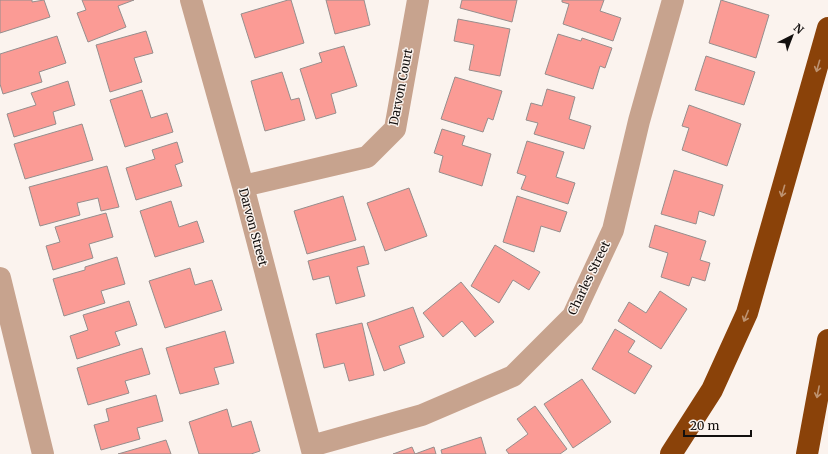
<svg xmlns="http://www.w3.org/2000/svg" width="828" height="454" viewBox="0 0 828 454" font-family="Merriweather,serif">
<rect width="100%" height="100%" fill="#fbf3ee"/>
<path fill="#fb9b95" stroke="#968e8d" d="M 0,0 L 32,0 L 32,2 L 44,0 L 50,17 L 0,33 Z
M 82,0 L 134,0 L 118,6 L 126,27 L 88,42 L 77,13 L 86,10 Z
M 288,0 L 291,0 L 304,43 L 255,58 L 241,14 Z
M 326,0 L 364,0 L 370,25 L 335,34 Z
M 462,0 L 517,0 L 512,22 L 460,8 Z
M 562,0 L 604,0 L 600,11 L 621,18 L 613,41 L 563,24 L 569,4 L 562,2 Z
M 721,0 L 769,15 L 756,58 L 709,43 Z
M 458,19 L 510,29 L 500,76 L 469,70 L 474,45 L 454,41 Z
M 146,31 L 153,53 L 134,58 L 142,82 L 110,92 L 96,45 Z
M 558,34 L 581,41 L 582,38 L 612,48 L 605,68 L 600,66 L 593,89 L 545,74 Z
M 57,36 L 66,63 L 39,72 L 42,82 L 3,94 L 0,84 L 0,54 Z
M 344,46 L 357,86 L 331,94 L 336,113 L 316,119 L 300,69 L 322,62 L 319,53 Z
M 706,56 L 755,72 L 744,105 L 695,90 Z
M 282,72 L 291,100 L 299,98 L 305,120 L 265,131 L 251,81 Z
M 455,77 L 502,91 L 493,120 L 488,118 L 483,132 L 441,119 Z
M 68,81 L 75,105 L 53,112 L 56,124 L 14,137 L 7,114 L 36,105 L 31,93 Z
M 547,89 L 575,97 L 569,119 L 591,126 L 584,149 L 534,134 L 538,123 L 526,120 L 531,103 L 542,106 Z
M 142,90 L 151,118 L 167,113 L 173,132 L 125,147 L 110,100 Z
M 689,105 L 741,124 L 727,166 L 682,150 L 689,128 L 682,126 Z
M 82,124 L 93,160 L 25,179 L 14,144 Z
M 442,129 L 465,136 L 462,145 L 491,154 L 482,186 L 439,172 L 443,156 L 434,153 Z
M 527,141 L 564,152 L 556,177 L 575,183 L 568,204 L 521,189 L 526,176 L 517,173 Z
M 177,142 L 183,162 L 175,165 L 182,186 L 136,200 L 126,168 L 155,159 L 152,150 Z
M 107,166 L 119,207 L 101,211 L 98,198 L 77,203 L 80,215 L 40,226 L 29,187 Z
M 674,170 L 723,185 L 714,216 L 699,211 L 696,224 L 661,214 Z
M 409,188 L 427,236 L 385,251 L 367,203 Z
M 343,196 L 356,240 L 307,254 L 294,211 Z
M 517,196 L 567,212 L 560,232 L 541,226 L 534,252 L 503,242 Z
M 171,201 L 179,227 L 197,221 L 204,242 L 155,257 L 140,211 Z
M 106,213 L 113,237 L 89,244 L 93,258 L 53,270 L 46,246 L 60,242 L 55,227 Z
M 655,225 L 706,241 L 700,260 L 710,263 L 705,281 L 692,277 L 689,286 L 661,277 L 668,253 L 649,247 Z
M 495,245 L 540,272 L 529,290 L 513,280 L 499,303 L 471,286 Z
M 364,246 L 369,264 L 357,267 L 365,296 L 336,304 L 329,276 L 313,280 L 308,261 Z
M 117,257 L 125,284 L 101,291 L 105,303 L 64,316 L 53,279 L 85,270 L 85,267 Z
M 190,268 L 195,285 L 212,280 L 222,310 L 165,328 L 149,281 Z
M 461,282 L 494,322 L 475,337 L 462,321 L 443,337 L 423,313 Z
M 660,291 L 687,309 L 661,349 L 618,321 L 629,302 L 646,313 Z
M 129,301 L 137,325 L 115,332 L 120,345 L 77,359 L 70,336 L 88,330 L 83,315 Z
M 413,307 L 424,337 L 399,346 L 405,363 L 384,371 L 367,323 Z
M 362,323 L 374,375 L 349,381 L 344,363 L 324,368 L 316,334 Z
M 615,329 L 635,341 L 628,352 L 652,366 L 635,394 L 592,369 Z
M 225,331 L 234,363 L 214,368 L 219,384 L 180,394 L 166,348 Z
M 142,348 L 150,374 L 125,381 L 129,393 L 88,405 L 77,368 Z
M 582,379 L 611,422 L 573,448 L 544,404 Z
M 156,395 L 163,421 L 137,428 L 140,439 L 101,450 L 94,425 L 109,421 L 106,409 Z
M 535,406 L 567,449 L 560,454 L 509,454 L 506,450 L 528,434 L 517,419 Z
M 227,409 L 232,427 L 251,421 L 260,451 L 251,454 L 199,454 L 189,422 Z
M 481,437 L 486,454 L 442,454 L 441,450 Z
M 166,440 L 171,454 L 118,454 Z
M 412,447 L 415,454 L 393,454 Z
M 434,447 L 436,454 L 415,454 Z"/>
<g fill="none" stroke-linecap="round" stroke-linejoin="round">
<path stroke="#c7a38e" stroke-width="22" d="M 191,0 L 243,186 L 313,454
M 243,186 L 367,157 L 395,129 L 418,0
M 0,278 L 43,454
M 311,446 L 422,415 L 513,376 L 573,316 L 613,230 L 639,121 L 673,0"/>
<path stroke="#8a4209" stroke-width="22" d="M 671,454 L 712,390 L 747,313 L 828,28
M 807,454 L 828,340"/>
</g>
<defs><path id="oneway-shaft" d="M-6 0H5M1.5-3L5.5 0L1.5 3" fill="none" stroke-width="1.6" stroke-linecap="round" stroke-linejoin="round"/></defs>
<g stroke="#bd9270">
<use href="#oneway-shaft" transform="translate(818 66) rotate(106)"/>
<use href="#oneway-shaft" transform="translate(783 191) rotate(106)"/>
<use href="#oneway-shaft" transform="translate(746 316) rotate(112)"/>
<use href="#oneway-shaft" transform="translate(818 392) rotate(101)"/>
</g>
<g text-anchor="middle" stroke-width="3" stroke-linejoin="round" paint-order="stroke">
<g font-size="12" fill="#120f0e" stroke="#fbf3ee">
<text transform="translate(401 87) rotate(-79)" y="4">Darvon Court</text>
<text transform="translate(253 227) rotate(75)" y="4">Darvon Street</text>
<text transform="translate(589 278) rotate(-64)" y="4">Charles Street</text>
</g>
</g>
<g transform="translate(792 36) rotate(42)" stroke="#fbf3ee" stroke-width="3" paint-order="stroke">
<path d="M0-3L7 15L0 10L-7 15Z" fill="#120f0e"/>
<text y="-6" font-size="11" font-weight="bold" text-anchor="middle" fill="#120f0e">N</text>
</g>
<path d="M684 430v6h67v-6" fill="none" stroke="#120f0e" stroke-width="2"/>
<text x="690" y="430" font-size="12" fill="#120f0e" stroke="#fbf3ee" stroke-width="3" paint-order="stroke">20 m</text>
</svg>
